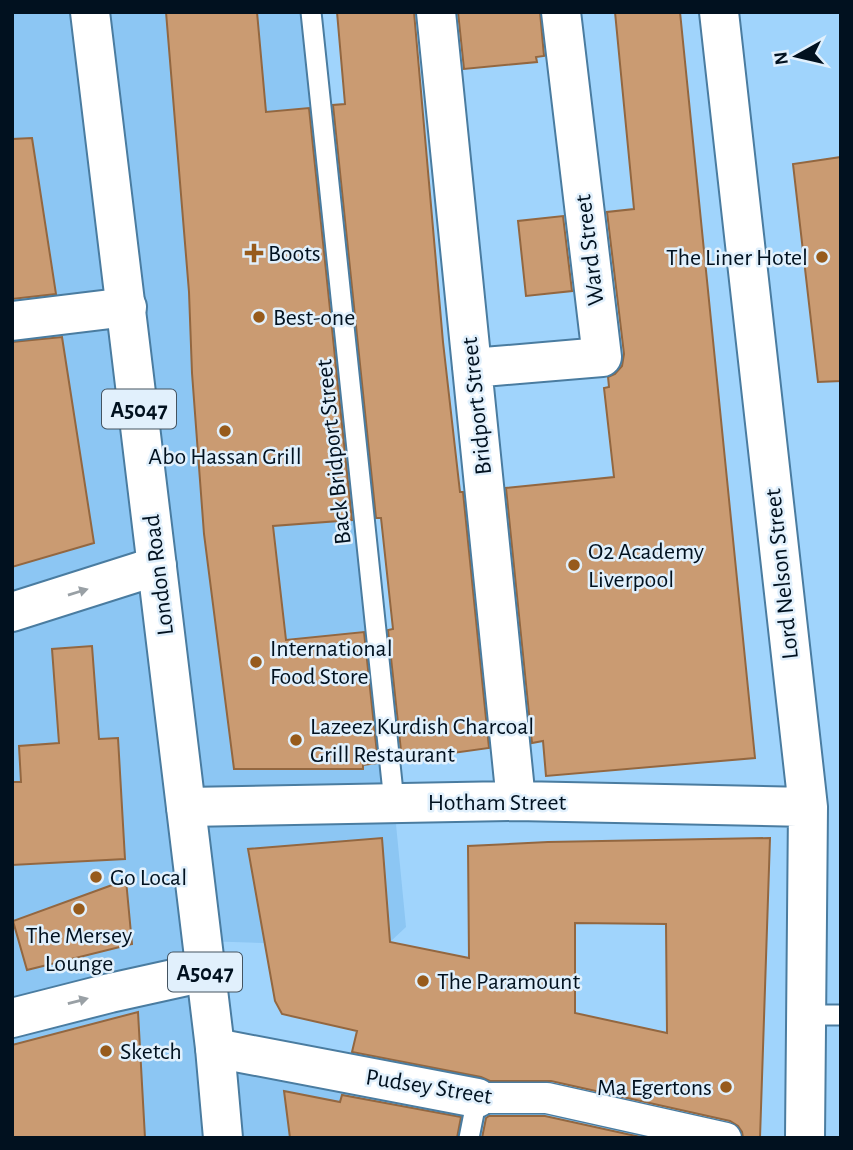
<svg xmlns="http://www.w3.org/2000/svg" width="853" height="1150" viewBox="0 0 853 1150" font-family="'Alegreya Sans',sans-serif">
<rect width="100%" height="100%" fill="#a0d4fc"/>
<path fill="#8cc6f3" d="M 12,12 L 317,12 L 406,927 L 390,942 L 362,939 L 304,939 L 264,943 L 202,941 L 215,1047 L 704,1138 L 12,1138 Z"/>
<path fill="#ca9b72" stroke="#936740" stroke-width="2" fill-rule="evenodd" d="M 166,12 L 257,12 L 266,112 L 309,108 L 352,520 L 273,526 L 286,640 L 364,632 L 378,763 L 363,765 L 363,769 L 234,769 L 204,534 L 192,373 L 189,292 Z
M 337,12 L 414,12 L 443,342 L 460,492 L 463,492 L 489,748 L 402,760 L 388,630 L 393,629 L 381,518 L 376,518 L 333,105 L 345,104 Z
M 458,12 L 540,12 L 544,56 L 536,57 L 537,62 L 464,69 Z
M 615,12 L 680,12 L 755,758 L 546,776 L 543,741 L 532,743 L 506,488 L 614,477 L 604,388 L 609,387 L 608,377 L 615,374 L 622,366 L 624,354 L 607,212 L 634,209 Z
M 32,138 L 56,294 L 12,299 L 12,139 Z
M 841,157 L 841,381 L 818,382 L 793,164 Z
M 563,216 L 572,291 L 526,296 L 518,221 Z
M 62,337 L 94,543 L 12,567 L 12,342 Z
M 92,646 L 99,739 L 118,738 L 125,859 L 12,865 L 12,782 L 21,782 L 19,746 L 59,743 L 52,649 Z
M 382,838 L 390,942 L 469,958 L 468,846 L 548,842 L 770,838 L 760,1138 L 743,1138 L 742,1132 L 738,1126 L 730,1121 L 551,1081 L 490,1081 L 481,1077 L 352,1052 L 357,1031 L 282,1014 L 275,1001 L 248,849 ZM 575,923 L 666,924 L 667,1033 L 575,1013 Z
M 126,880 L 132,944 L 27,970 L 13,921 Z
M 138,1012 L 145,1138 L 12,1138 L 12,1045 Z
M 284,1091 L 340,1102 L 342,1095 L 461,1117 L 457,1138 L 290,1138 Z
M 489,1116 L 545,1116 L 645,1138 L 482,1138 L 486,1118 Z"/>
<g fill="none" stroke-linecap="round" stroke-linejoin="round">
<g stroke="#4a7ca0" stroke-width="23">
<path id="service" d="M 311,12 L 394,802
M 805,1015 L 841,1015
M 469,1138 L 477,1098"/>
</g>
<g stroke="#4a7ca0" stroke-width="33">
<path id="pedestrian" d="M 477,1098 L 547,1098 L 726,1138"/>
</g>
<g stroke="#4a7ca0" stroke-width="42">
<path id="minor" d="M 436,12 L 516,801
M 719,12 L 808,807 L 805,1138
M 12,321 L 127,307
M 472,368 L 602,357 L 561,12
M 12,612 L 157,566
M 186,807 L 516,801 L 808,807
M 12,1018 L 110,993 L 205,972
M 215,1048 L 477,1098"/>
</g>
<g stroke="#4a7ca0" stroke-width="42">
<path id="primary" d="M 90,12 L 215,1048 L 223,1138"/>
</g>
<use href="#service" stroke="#fff" stroke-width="19"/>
<use href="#pedestrian" stroke="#fff" stroke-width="30"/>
<use href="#minor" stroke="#fff" stroke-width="38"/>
<use href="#primary" stroke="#fff" stroke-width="38"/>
</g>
<defs><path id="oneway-solid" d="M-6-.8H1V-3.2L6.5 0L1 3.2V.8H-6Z" transform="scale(1.75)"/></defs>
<g fill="#99a0a5">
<use href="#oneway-solid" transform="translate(78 592) rotate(-17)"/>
<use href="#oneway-solid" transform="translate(78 1001) rotate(-15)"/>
</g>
<g fill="#975b1c" stroke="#e1f0fc" stroke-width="2.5">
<path d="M250.5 242.5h7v7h7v7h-7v7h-7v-7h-7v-7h7z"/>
<circle cx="822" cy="257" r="7"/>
<circle cx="259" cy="317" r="7"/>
<circle cx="225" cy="431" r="7"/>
<circle cx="574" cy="565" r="7"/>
<circle cx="256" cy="662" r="7"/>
<circle cx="296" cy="740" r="7"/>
<circle cx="96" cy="877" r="7"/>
<circle cx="79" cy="909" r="7"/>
<circle cx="423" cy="981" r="7"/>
<circle cx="106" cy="1051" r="7"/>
<circle cx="726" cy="1087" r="7"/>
</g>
<g text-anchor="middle" stroke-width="5" stroke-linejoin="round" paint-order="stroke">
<g fill="#e1f0fc" stroke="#445461" stroke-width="2">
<rect x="102" y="389.5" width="74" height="39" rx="5"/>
<rect x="168" y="952.5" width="74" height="39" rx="5"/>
</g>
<g font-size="23" font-weight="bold" fill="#01111f">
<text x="139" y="417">A5047</text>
<text x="205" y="980">A5047</text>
</g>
<g font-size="24" fill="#01111f" stroke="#e1f0fc">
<text transform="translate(589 250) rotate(-97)" y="8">Ward Street</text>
<text transform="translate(476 406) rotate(-96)" y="8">Bridport Street</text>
<text transform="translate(333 452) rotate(-96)" y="8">Back Bridport Street</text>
<text transform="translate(781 574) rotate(-96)" y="8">Lord Nelson Street</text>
<text transform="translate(158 575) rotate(-97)" y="8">London Road</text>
<text x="497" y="810">Hotham Street</text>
<text transform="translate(429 1086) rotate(9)" y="8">Pudsey Street</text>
</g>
<g font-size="24" fill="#01111f" stroke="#e1f0fc" text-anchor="start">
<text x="268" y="261">Boots</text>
<text x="808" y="265" text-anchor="end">The Liner Hotel</text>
<text x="273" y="325">Best-one</text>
<text x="225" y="464" text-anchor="middle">Abo Hassan Grill</text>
<text x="588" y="559">O2 Academy<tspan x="588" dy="28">Liverpool</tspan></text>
<text x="270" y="656">International<tspan x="270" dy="28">Food Store</tspan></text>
<text x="310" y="734">Lazeez Kurdish Charcoal<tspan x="310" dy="28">Grill Restaurant</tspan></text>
<text x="110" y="885">Go Local</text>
<text x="79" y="943" text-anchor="middle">The Mersey<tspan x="79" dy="28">Lounge</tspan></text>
<text x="437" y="989">The Paramount</text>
<text x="120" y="1059">Sketch</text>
<text x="712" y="1095" text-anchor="end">Ma Egertons</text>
</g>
</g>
<rect width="853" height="1150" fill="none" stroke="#01111f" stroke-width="28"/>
<g transform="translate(797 56) rotate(262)" stroke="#e1f0fc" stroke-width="5" paint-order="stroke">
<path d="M0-5L12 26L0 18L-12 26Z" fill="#01111f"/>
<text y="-10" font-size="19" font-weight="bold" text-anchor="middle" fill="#01111f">N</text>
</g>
</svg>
